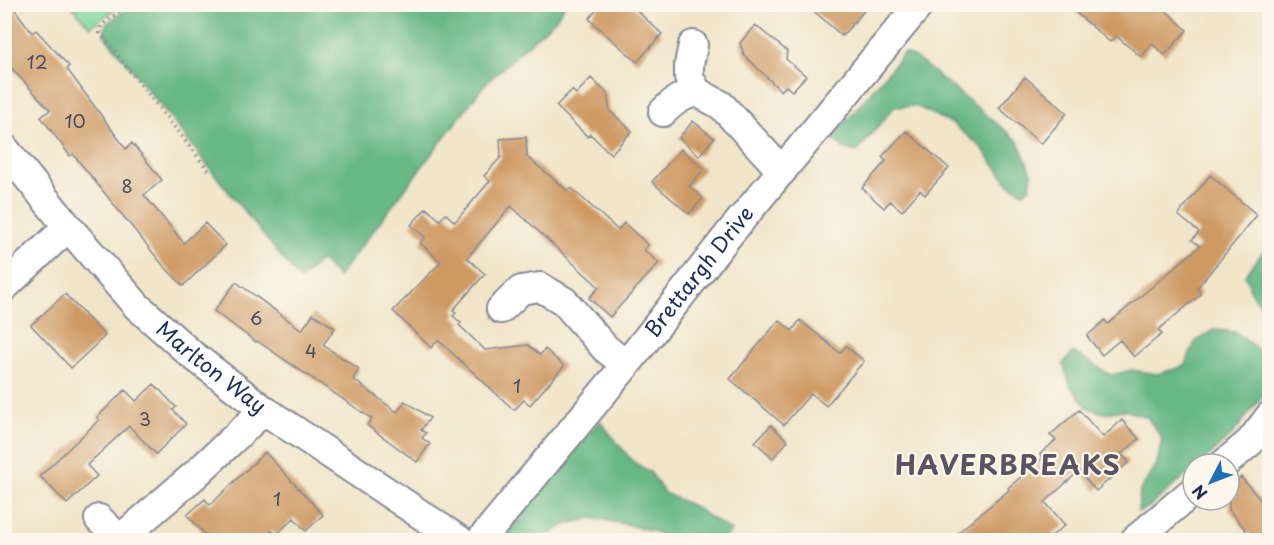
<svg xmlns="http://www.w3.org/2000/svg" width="1274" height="545" viewBox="0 0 1274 545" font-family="'Playpen Sans',sans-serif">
<rect width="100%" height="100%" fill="#fbf7ec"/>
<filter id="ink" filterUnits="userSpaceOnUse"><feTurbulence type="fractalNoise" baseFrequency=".0167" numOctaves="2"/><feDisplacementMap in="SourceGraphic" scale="12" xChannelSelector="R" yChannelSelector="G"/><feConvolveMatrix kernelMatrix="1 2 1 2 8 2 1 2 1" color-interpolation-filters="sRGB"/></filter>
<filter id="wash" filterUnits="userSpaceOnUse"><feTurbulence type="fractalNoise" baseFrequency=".008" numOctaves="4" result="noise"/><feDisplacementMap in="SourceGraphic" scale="24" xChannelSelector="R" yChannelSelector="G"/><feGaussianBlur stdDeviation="1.35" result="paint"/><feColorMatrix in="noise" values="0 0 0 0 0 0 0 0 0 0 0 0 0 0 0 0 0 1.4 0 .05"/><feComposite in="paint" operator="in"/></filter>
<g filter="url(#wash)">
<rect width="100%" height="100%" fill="#f1e5c9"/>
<path fill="#7fd89d" stroke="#4d847e" stroke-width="1.5" d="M 71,5 L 121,5 L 90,27 Z"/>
<path fill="#67b884" stroke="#417471" stroke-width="1.5" d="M 133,5 L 133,4 L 565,5 L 556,19 L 484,85 L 338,277 L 321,260 L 300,280 L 227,190 L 104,34 L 106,24 Z
M 904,53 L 917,59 L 1017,140 L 1032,173 L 1030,187 L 1024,193 L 1009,184 L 982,148 L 953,124 L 916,106 L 894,107 L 857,152 L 844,148 L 832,138 Z
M 1269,251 L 1270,251 L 1269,310 L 1253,297 L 1245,275 L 1263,252 Z
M 1213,330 L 1235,332 L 1269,358 L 1269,388 L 1231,436 L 1199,464 L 1193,464 L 1193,469 L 1149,507 L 1138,512 L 1140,491 L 1157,464 L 1162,438 L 1147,417 L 1124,410 L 1104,413 L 1088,408 L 1070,385 L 1063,364 L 1073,352 L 1111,375 L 1132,370 L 1157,374 L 1185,366 L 1195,342 Z
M 600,421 L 632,461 L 651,473 L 664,493 L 691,505 L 731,531 L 724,540 L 667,540 L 656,532 L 626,524 L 591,518 L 567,524 L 538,540 L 501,540 L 519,519 L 521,521 L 524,518 L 521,514 L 574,451 Z"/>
<g id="blocks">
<path fill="#ce9a63" d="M 4,4 L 11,4 L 32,33 L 36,30 L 69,66 L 67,69 L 126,149 L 132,143 L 162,180 L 144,195 L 184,243 L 205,223 L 226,245 L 183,286 L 162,264 L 73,154 L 70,156 L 41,117 L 50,110 L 4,60 Z
M 601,4 L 630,4 L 662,34 L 637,62 L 589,19 Z
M 806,4 L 870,4 L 842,36 Z
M 1066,4 L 1159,4 L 1187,30 L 1165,55 L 1152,44 L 1141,57 L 1116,36 L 1110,42 Z
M 755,25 L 787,51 L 786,59 L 806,76 L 792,91 L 786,86 L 781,91 L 744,55 L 740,43 Z
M 1025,77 L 1067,113 L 1041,144 L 999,108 Z
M 591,78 L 607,93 L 610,111 L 632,131 L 611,154 L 590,134 L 588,137 L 556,106 L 572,90 L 576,94 Z
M 693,121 L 714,138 L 699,156 L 679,138 Z
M 906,131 L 949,168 L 925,195 L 920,190 L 902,211 L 890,201 L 884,208 L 862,188 L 886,161 L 882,157 Z
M 526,137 L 527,157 L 568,191 L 571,188 L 618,230 L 624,223 L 648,245 L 644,250 L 659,263 L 610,317 L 589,298 L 599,287 L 511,206 L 467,258 L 485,274 L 453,310 L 456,313 L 453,316 L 461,323 L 459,325 L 485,350 L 528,345 L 540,355 L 545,349 L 564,366 L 530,405 L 524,400 L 514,410 L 438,340 L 431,348 L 393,311 L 441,262 L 420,243 L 425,237 L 411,225 L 426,208 L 440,220 L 446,214 L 455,222 L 490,181 L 484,176 L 501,157 L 500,139 Z
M 681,149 L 704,169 L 689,186 L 703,198 L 689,214 L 652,182 Z
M 1210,175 L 1257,215 L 1197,288 L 1201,294 L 1158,330 L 1162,334 L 1134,357 L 1120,340 L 1102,355 L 1087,336 L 1105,320 L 1108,324 L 1200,246 L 1192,240 L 1199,232 L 1178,215 Z
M 236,282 L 302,330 L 313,314 L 335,328 L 323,345 L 359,369 L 353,379 L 397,412 L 405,401 L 430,418 L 421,430 L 426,433 L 422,438 L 430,444 L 417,462 L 367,425 L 372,419 L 257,341 L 256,342 L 214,311 Z
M 65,294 L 105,336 L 71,368 L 31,325 Z
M 779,320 L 792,331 L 800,320 L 840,353 L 846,346 L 864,361 L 826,406 L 811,393 L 784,425 L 730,379 Z
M 154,384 L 176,407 L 173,410 L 186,424 L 156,454 L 129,426 L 87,465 L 97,476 L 67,504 L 40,476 L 99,420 L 97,417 L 125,390 L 136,401 Z
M 1079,410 L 1103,437 L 1122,420 L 1139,439 L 1121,454 L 1129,462 L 1096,491 L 1079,471 L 1045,502 L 1065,525 L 1047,540 L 949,540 L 1009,490 L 1008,488 L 1043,458 L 1040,454 L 1056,440 L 1050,435 Z
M 771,425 L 788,441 L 773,458 L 755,442 Z
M 265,452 L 323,515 L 306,531 L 294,518 L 276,535 L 272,530 L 261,540 L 210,540 L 187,515 L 205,499 L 210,505 Z
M 1241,477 L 1269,510 L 1269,540 L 1254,540 L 1229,510 L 1229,487 Z"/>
</g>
</g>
<g filter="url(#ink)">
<use href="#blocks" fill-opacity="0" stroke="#868a94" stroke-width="1.5"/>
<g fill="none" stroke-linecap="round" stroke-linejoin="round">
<g stroke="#868a94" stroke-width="32">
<g id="street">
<path d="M 693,45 L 689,65 L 689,77 L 697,92 L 721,105 L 782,171"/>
<path d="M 663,112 C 674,101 682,95 697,92"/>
<path id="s1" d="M 4,148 L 68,227 L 137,306 L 191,354 L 264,410 L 459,540"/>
<path d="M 4,287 L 68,227"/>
<path d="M 501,309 L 521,290 L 540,287 L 564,301 L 605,348 L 626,365"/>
<path d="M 1224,464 L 1250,442 L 1270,416"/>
<path d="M 99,519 L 120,540"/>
<path d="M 119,540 L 196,474 L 264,410"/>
<path id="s2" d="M 481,540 L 626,365 L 730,233 L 920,4"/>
<path d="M 1135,540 L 1193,491"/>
</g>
</g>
<path stroke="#868a94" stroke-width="4" stroke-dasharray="1.5 4.5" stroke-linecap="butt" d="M 129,4 L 101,26 L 100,33 L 209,171"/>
<use href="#street" stroke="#fff" stroke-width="28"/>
</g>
</g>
<g text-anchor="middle" stroke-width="4.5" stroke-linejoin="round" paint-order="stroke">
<g font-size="18" fill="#484a5f">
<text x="37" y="69">12</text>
<text x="75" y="128">10</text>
<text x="127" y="193">8</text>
<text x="256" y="325">6</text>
<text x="311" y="358">4</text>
<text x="517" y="393">1</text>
<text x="145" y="426">3</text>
<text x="277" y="506">1</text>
</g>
<g font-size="21" fill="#1b2f5e" stroke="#fbf7ec">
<text dy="7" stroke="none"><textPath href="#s2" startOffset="346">Brettargh Drive</textPath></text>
<text dy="7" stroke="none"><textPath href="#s1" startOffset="303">Marlton Way</textPath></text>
</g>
<g font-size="27" font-weight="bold" letter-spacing="1.5" fill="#5a5460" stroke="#fbf7ec">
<text x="1008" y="475">HAVERBREAKS</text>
</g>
</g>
<rect width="1274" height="545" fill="none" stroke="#fbf7ec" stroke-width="24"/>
<g transform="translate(1211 482) rotate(228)"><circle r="28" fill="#fbf7ec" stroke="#a1a7b3" stroke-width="1.5"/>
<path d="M0-4.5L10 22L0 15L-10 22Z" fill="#1f6fb2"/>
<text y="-9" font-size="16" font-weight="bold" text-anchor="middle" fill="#1b2f5e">N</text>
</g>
</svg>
